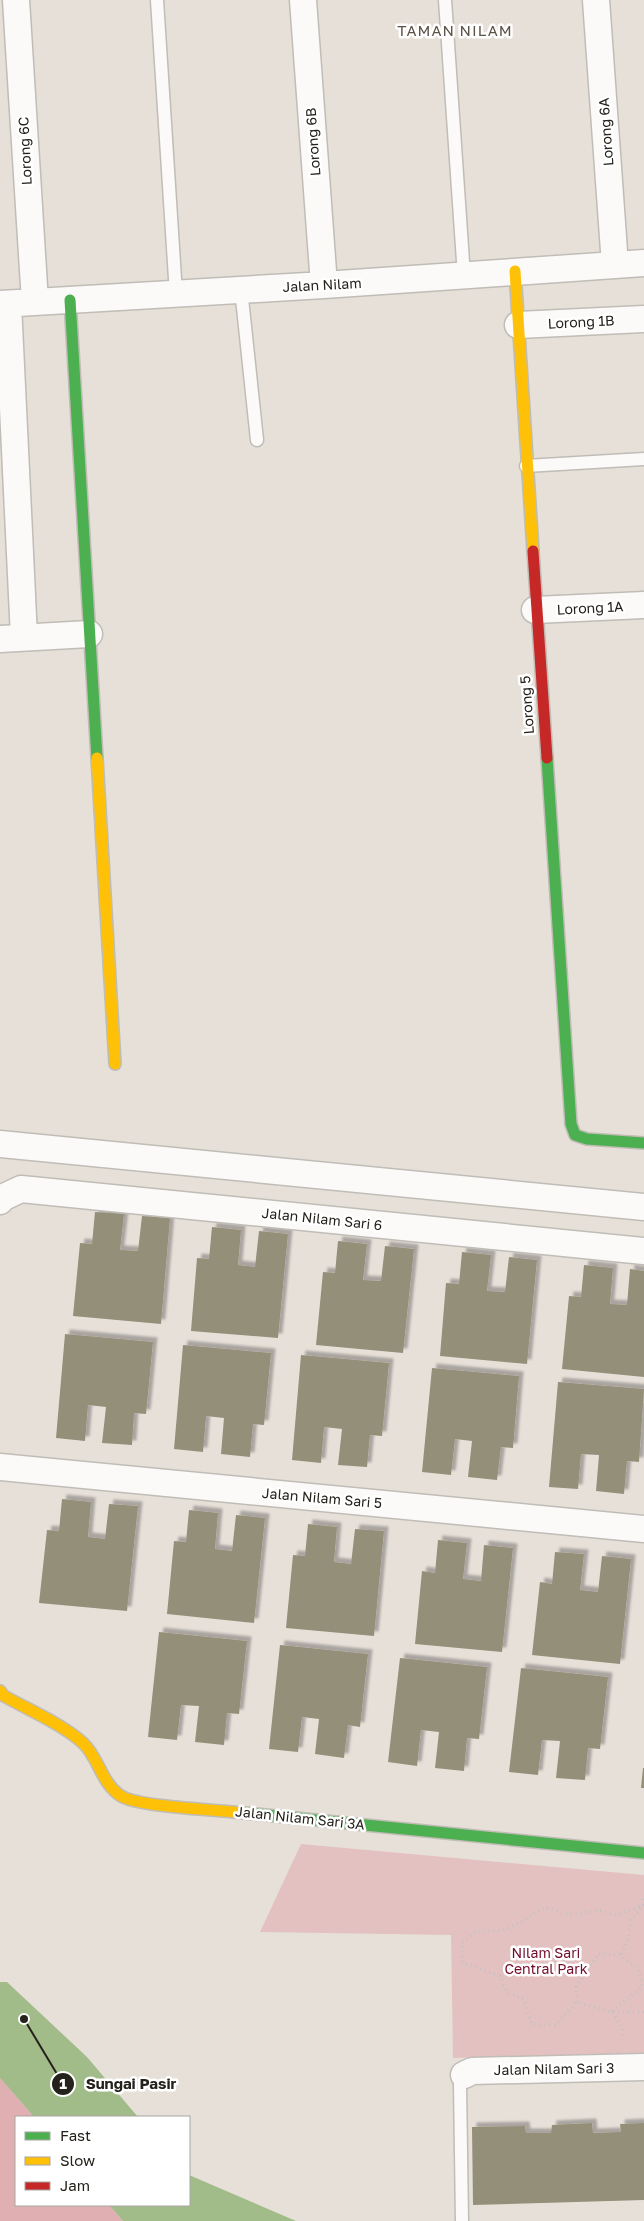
<svg xmlns="http://www.w3.org/2000/svg" width="644" height="2221" viewBox="0 0 644 2221" font-family="'Golos Text',sans-serif">
<defs>
<filter id="shadow"><feDropShadow dx="4.5" dy="-4.5" stdDeviation="1" flood-color="#0004"/></filter>
</defs>
<rect width="100%" height="100%" fill="#e6e0d9"/>
<path fill="#e3c1c1" d="M 301,1844 L 644,1875 L 644,2053 L 453,2058 L 451,1935 L 260,1932 Z"/>
<path fill="#e0afb2" d="M 0,2078 L 34,2117 L 16,2117 L 16,2205 L 109,2205 L 123,2221 L 0,2221 Z"/>
<path fill="#a1bc89" d="M 0,1982 L 7,1982 L 87,2057 L 138,2117 L 34,2117 L 0,2078 Z
M 189,2175 L 296,2221 L 123,2221 L 109,2205 L 189,2205 Z"/>
<path fill="#948f79" filter="url(#shadow)" d="M 95,1212 L 124,1214 L 120,1250 L 138,1251 L 142,1216 L 170,1218 L 161,1324 L 73,1316 L 80,1243 L 92,1244 Z
M 212,1227 L 241,1230 L 238,1265 L 255,1267 L 259,1231 L 288,1234 L 278,1338 L 191,1331 L 197,1258 L 209,1259 Z
M 338,1241 L 367,1244 L 363,1280 L 381,1281 L 385,1246 L 414,1249 L 403,1353 L 316,1345 L 323,1272 L 335,1273 Z
M 462,1252 L 491,1255 L 487,1291 L 505,1292 L 509,1257 L 537,1260 L 527,1364 L 440,1356 L 446,1283 L 459,1284 Z
M 584,1265 L 613,1268 L 610,1304 L 627,1305 L 630,1269 L 644,1271 L 644,1377 L 562,1369 L 569,1296 L 581,1297 Z
M 65,1334 L 153,1342 L 146,1414 L 134,1413 L 132,1445 L 102,1443 L 106,1407 L 88,1405 L 85,1441 L 56,1438 Z
M 183,1345 L 271,1353 L 264,1425 L 253,1424 L 250,1457 L 221,1454 L 224,1418 L 206,1416 L 203,1452 L 174,1449 Z
M 301,1355 L 389,1363 L 382,1436 L 370,1435 L 367,1467 L 338,1465 L 342,1429 L 324,1427 L 321,1463 L 292,1460 Z
M 432,1368 L 519,1376 L 513,1448 L 501,1447 L 497,1480 L 468,1477 L 472,1441 L 455,1439 L 451,1475 L 422,1472 Z
M 558,1382 L 644,1389 L 639,1462 L 627,1461 L 624,1494 L 596,1491 L 599,1455 L 581,1454 L 578,1489 L 549,1487 Z
M 62,1499 L 91,1502 L 88,1537 L 105,1539 L 109,1504 L 138,1506 L 127,1611 L 39,1603 L 47,1530 L 59,1531 Z
M 189,1510 L 218,1513 L 215,1549 L 232,1551 L 236,1515 L 265,1518 L 254,1623 L 167,1614 L 174,1541 L 186,1542 Z
M 308,1524 L 337,1527 L 334,1562 L 351,1564 L 355,1529 L 384,1531 L 374,1636 L 286,1628 L 293,1555 L 305,1556 Z
M 438,1540 L 467,1543 L 463,1579 L 481,1581 L 484,1545 L 513,1548 L 502,1652 L 415,1644 L 422,1571 L 435,1573 Z
M 555,1552 L 584,1554 L 580,1590 L 598,1592 L 602,1556 L 631,1559 L 620,1664 L 532,1655 L 540,1582 L 552,1584 Z
M 159,1632 L 247,1641 L 239,1714 L 227,1713 L 224,1745 L 195,1742 L 199,1706 L 181,1705 L 177,1740 L 148,1737 Z
M 280,1645 L 368,1654 L 360,1727 L 348,1725 L 344,1758 L 315,1754 L 319,1719 L 302,1717 L 298,1752 L 269,1749 Z
M 400,1658 L 487,1667 L 479,1739 L 467,1738 L 464,1771 L 435,1768 L 439,1732 L 421,1730 L 417,1766 L 388,1762 Z
M 521,1668 L 608,1677 L 600,1749 L 588,1748 L 585,1780 L 556,1778 L 560,1741 L 542,1740 L 538,1775 L 509,1772 Z
M 643,1768 L 644,1768 L 644,1788 L 641,1788 Z
M 592,2123 L 593,2133 L 621,2132 L 620,2124 L 644,2123 L 644,2200 L 473,2205 L 472,2127 L 525,2126 L 526,2133 L 551,2133 L 552,2125 Z"/>
<g fill="none" stroke-linecap="round" stroke-linejoin="round">
<g stroke="#c0bcb6" stroke-width="15">
<path id="lane" d="M 157,0 L 176,294
M 445,0 L 464,276
M 241,289 L 257,440
M 526,466 L 644,459
M 462,2221 L 460,2084 L 464,2075"/>
</g>
<g stroke="#c0bcb6" stroke-width="29">
<path id="street" d="M 16,0 L 35,302
M 303,0 L 324,285
M 596,0 L 615,265
M 0,304 L 324,285 L 644,263
M 8,304 L 24,637
M 518,325 L 644,319
M 535,610 L 644,605
M 0,639 L 89,634
M 0,1144 L 644,1207
M 0,1201 L 2,1198 L 21,1189 L 644,1251
M 0,1467 L 644,1529
M 464,2075 L 472,2071 L 644,2067"/>
</g>
<g stroke="#c0bcb6" stroke-width="14">
<path id="fast" d="M 70,300 L 97,758
M 547,758 L 571,1124 L 575,1135 L 587,1139 L 644,1143
M 245,1813 L 644,1853"/>
</g>
<g stroke="#c0bcb6" stroke-width="14">
<path id="slow" d="M 515,271 L 533,551
M 97,758 L 115,1064
M 0,1691 L 4,1696 C 27,1709 64,1725 83,1743 C 99,1758 101,1783 121,1796 C 138,1807 220,1810 245,1813"/>
</g>
<g stroke="#c0bcb6" stroke-width="14">
<path id="jam" d="M 533,551 L 547,758"/>
</g>
<path stroke="#c3c2c0" stroke-width="3" stroke-dasharray="1 4" stroke-linecap="butt" d="M 644,1905 L 614,1915 L 599,1910 L 570,1915 L 545,1907 L 521,1922 L 502,1931 L 476,1931 L 462,1943 L 463,1963 L 500,1976 L 506,1991 L 523,1999 L 532,2024 L 555,2025 L 577,2002 L 612,2012 L 644,2012
M 500,1976 L 509,1962 L 526,1949 L 546,1957 L 563,1956 L 585,1974 L 598,1954 L 621,1955
M 577,2002 L 576,1987 L 585,1974
M 612,2011 L 642,1987 L 640,1972 L 621,1955 L 628,1938 L 631,1920 L 643,1905 L 644,1896
M 613,2012 L 623,2029 L 622,2037"/>
<use href="#lane" stroke="#fbfaf9" stroke-width="12"/>
<use href="#street" stroke="#fbfaf9" stroke-width="26"/>
<use href="#fast" stroke="#4caf50" stroke-width="11"/>
<use href="#slow" stroke="#ffc107" stroke-width="11"/>
<use href="#jam" stroke="#c62828" stroke-width="11"/>
</g>
<g text-anchor="middle" stroke-width="5" stroke-linejoin="round" paint-order="stroke">
<g font-size="14" fill="#25211b" stroke="#fff">
<text transform="translate(606 132) rotate(-94)" y="5">Lorong 6A</text>
<text transform="translate(313 142) rotate(-94)" y="5">Lorong 6B</text>
<text transform="translate(25 151) rotate(-93)" y="5">Lorong 6C</text>
<text transform="translate(322 285) rotate(-3)" y="5">Jalan Nilam</text>
<text transform="translate(581 322) rotate(-3)" y="5">Lorong 1B</text>
<text transform="translate(590 608) rotate(-3)" y="5">Lorong 1A</text>
<text transform="translate(527 705) rotate(-94)" y="5">Lorong 5</text>
<text transform="translate(322 1219) rotate(6)" y="5">Jalan Nilam Sari 6</text>
<text transform="translate(322 1498) rotate(5)" y="5">Jalan Nilam Sari 5</text>
<text transform="translate(300 1818) rotate(6)" y="5">Jalan Nilam Sari 3A</text>
<text transform="translate(554 2069) rotate(-1)" y="5">Jalan Nilam Sari 3</text>
</g>
<g font-size="14" fill="#730c2b" stroke="#fff">
<text x="546" y="1958">Nilam Sari<tspan x="546" dy="16">Central Park</tspan></text>
</g>
<g font-size="15" letter-spacing="1" fill="#5d5348" stroke="#fff">
<text x="455" y="36">TAMAN NILAM</text>
</g>
</g>
<path fill="none" stroke="#25211b" stroke-width="2" d="M24 2019L63 2084"/>
<g fill="#25211b" stroke="#fff" stroke-width="2">
<circle cx="24" cy="2019" r="5"/>
<circle cx="63" cy="2084" r="12"/>
</g>
<g font-size="15" text-anchor="middle" font-weight="bold" fill="#fff">
<text x="63" y="2089">1</text>
</g>
<g font-size="15" text-anchor="middle" font-weight="bold" fill="#25211b" stroke="#fff" stroke-width="5" stroke-linejoin="round" paint-order="stroke">
<text x="131" y="2089">Sungai Pasir</text>
</g>
<rect x="15" y="2116" width="175" height="90" fill="#ffffff" stroke="#a8a6a4"/>
<rect x="25" y="2132" width="25" height="8" fill="#4caf50" stroke="#a8a6a4"/>
<text x="60" y="2141" font-size="15" fill="#25211b">Fast</text>
<rect x="25" y="2157" width="25" height="8" fill="#ffc107" stroke="#a8a6a4"/>
<text x="60" y="2166" font-size="15" fill="#25211b">Slow</text>
<rect x="25" y="2182" width="25" height="8" fill="#c62828" stroke="#a8a6a4"/>
<text x="60" y="2191" font-size="15" fill="#25211b">Jam</text>
</svg>
